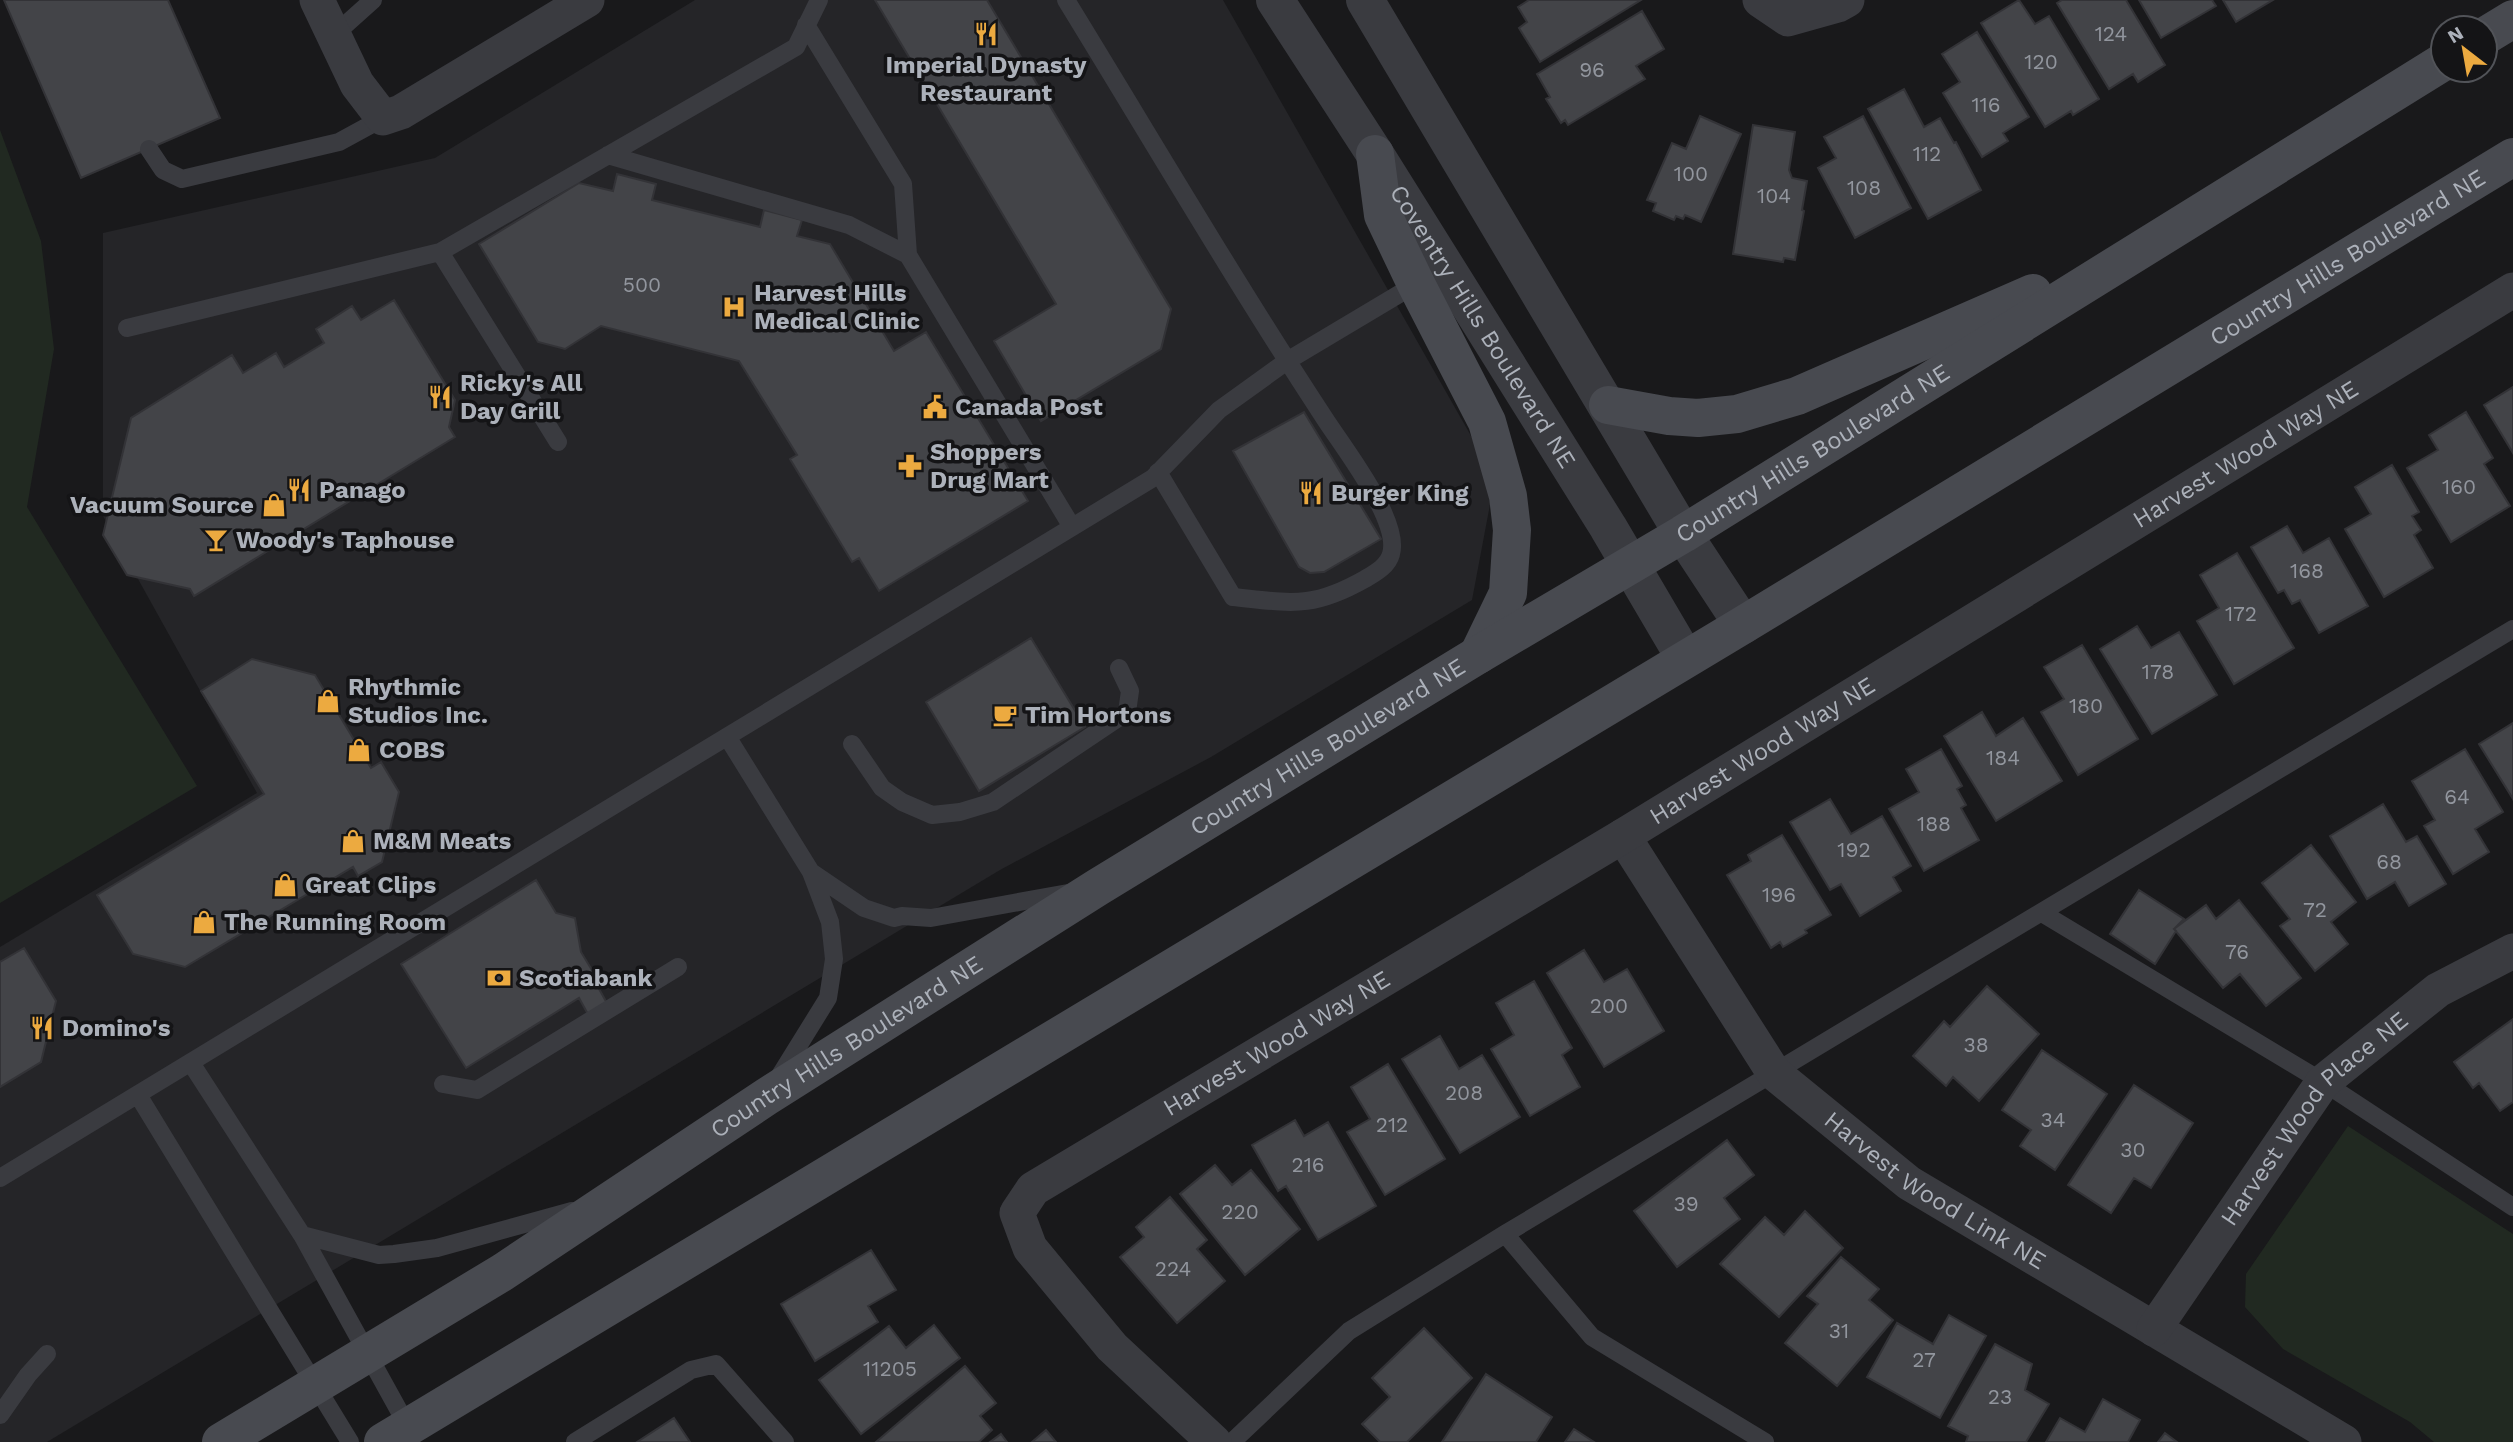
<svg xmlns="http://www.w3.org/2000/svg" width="2513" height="1442" viewBox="0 0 2513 1442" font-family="'Work Sans',sans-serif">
<rect width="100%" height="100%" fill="#19191b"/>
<path fill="#252528" d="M 695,0 L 1223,0 L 1495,478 L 1472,600 L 1211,757 L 1000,870 L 47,1442 L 0,1442 L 0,947 L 257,793 L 103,516 L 103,233 L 435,158 Z"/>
<path fill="#212921" d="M 0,130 L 41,241 L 54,349 L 27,507 L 197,786 L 0,903 Z
M 2348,1126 L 2513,1234 L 2513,1442 L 2434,1442 L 2410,1422 L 2283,1349 L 2245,1307 L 2246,1274 Z"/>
<path fill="#434448" stroke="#333337" stroke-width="2" d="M 4,0 L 168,0 L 220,118 L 81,178 Z
M 875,0 L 987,0 L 1171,309 L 1161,349 L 1041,421 L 994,341 L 1056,304 Z
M 1529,0 L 1641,0 L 1540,62 L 1519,28 L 1527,22 L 1518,7 Z
M 2019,0 L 2035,24 L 2049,16 L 2099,99 L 2073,115 L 2071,111 L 2045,127 L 1981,23 Z
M 2062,0 L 2126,0 L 2165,65 L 2138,82 L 2133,74 L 2109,89 L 2057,3 Z
M 2139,0 L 2212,0 L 2216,6 L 2161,38 Z
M 2223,0 L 2273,0 L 2236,22 Z
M 1642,11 L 1664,49 L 1636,66 L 1645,79 L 1568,125 L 1565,120 L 1561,123 L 1546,99 L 1550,97 L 1537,74 Z
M 1977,32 L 2029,117 L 2003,133 L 2008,141 L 1982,157 L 1943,93 L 1960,82 L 1942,54 Z
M 1904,89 L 1924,127 L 1940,118 L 1954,143 L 1956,142 L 1981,190 L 1928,219 L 1868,109 Z
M 1700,116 L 1741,134 L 1701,222 L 1685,215 L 1683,219 L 1676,216 L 1674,220 L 1653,211 L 1656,203 L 1647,200 L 1672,143 L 1686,149 Z
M 1863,116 L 1911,208 L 1855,238 L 1818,168 L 1836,158 L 1824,137 Z
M 1753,125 L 1795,132 L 1789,170 L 1792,178 L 1807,181 L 1802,210 L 1804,211 L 1795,260 L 1784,258 L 1783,262 L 1733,254 Z
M 617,174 L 656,184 L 652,200 L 760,227 L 764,210 L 802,220 L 797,236 L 830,244 L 894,351 L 926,332 L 1028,501 L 879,591 L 859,558 L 852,562 L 790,459 L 797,455 L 739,361 L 601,326 L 565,349 L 538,342 L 479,244 L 579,183 L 613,191 Z
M 394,300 L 455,400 L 449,427 L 455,437 L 194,596 L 190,589 L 127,575 L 103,535 L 131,418 L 232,355 L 243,373 L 276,353 L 284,367 L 324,343 L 316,329 L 352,306 L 361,320 Z
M 2513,387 L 2513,453 L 2484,405 Z
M 1304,412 L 1381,539 L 1324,572 L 1310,573 L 1299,567 L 1233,451 Z
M 2466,412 L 2493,458 L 2484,464 L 2510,506 L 2451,542 L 2407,468 L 2438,450 L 2429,435 Z
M 2392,465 L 2419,512 L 2412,516 L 2421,530 L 2414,535 L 2433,568 L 2384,597 L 2345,529 L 2371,514 L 2355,487 Z
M 2287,526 L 2303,553 L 2329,538 L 2368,606 L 2319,633 L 2300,600 L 2292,604 L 2284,590 L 2278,593 L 2251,547 Z
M 2237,553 L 2294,648 L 2234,684 L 2197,621 L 2219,608 L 2200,575 Z
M 2137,626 L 2151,648 L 2179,632 L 2217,695 L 2152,734 L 2100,649 Z
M 1031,638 L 1085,727 L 979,791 L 926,702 Z
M 2082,645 L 2138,739 L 2078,775 L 2041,712 L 2064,699 L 2044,667 Z
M 252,659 L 315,675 L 371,768 L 381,762 L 399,792 L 382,862 L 358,876 L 353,867 L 185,967 L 133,954 L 97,895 L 264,794 L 201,691 Z
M 1982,712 L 1996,736 L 2023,718 L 2062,781 L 1996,821 L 1944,736 Z
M 2513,723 L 2513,799 L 2479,744 Z
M 1941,749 L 1962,786 L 1957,789 L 1966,805 L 1961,808 L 1979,840 L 1924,871 L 1889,809 L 1919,792 L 1906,769 Z
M 2465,749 L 2503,812 L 2475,829 L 2489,852 L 2453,874 L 2424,826 L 2435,820 L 2412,781 Z
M 1830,799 L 1851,834 L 1882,816 L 1911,866 L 1893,877 L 1901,891 L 1860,916 L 1841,884 L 1830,890 L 1790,822 Z
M 2383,804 L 2406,842 L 2417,836 L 2446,884 L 2409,906 L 2395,882 L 2367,899 L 2330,836 Z
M 1782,835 L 1831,915 L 1805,930 L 1807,933 L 1783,947 L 1780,942 L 1771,948 L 1727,875 L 1751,861 L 1748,855 Z
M 2311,845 L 2356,902 L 2331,922 L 2348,944 L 2315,971 L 2280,926 L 2290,919 L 2262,883 Z
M 536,880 L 556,913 L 575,918 L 581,952 L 601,985 L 598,987 L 608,1005 L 589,1016 L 579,998 L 466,1068 L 401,964 Z
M 2139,890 L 2184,919 L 2174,929 L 2176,931 L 2155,964 L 2110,934 Z
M 2239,900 L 2301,978 L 2266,1006 L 2240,974 L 2223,988 L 2174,929 L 2206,905 L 2216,919 Z
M 24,948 L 56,1001 L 41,1062 L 0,1087 L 0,962 Z
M 1584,950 L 1604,982 L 1627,969 L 1664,1031 L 1604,1067 L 1547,973 Z
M 1534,981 L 1572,1048 L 1562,1055 L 1580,1087 L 1530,1116 L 1491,1049 L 1514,1035 L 1496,1003 Z
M 1987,986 L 2039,1034 L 1979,1101 L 1953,1077 L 1946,1086 L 1913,1056 L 1944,1021 L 1950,1027 Z
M 2513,1019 L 2513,1102 L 2500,1111 L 2479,1083 L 2473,1088 L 2454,1062 Z
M 1440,1036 L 1459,1069 L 1482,1055 L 1520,1117 L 1460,1153 L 1402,1059 Z
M 2042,1050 L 2107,1094 L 2055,1170 L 2020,1146 L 2031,1130 L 2002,1110 Z
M 1388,1064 L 1445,1159 L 1385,1195 L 1347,1132 L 1370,1119 L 1351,1087 Z
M 2134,1085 L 2193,1123 L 2151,1188 L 2134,1178 L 2111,1213 L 2068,1185 Z
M 1295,1120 L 1304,1136 L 1328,1122 L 1376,1206 L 1318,1240 L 1286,1186 L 1278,1191 L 1252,1145 Z
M 1727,1140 L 1754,1175 L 1724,1198 L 1740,1219 L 1677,1267 L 1634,1211 Z
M 1215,1165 L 1232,1185 L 1251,1170 L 1300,1229 L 1245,1275 L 1180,1194 Z
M 1170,1197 L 1207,1240 L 1197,1249 L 1225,1281 L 1177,1323 L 1120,1257 L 1144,1237 L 1136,1227 Z
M 1805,1211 L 1843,1248 L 1779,1317 L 1720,1264 L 1765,1217 L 1784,1235 Z
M 871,1250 L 896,1290 L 868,1306 L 878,1322 L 815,1361 L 781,1304 Z
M 1841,1257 L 1879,1289 L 1869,1300 L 1893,1320 L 1837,1386 L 1785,1343 L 1818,1304 L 1807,1296 Z
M 1949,1315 L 1986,1336 L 1940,1418 L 1867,1377 L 1897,1323 L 1933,1344 Z
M 934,1325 L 960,1358 L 861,1434 L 819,1380 L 889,1326 L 906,1348 Z
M 1424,1328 L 1472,1378 L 1407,1442 L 1380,1442 L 1362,1424 L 1390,1397 L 1372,1378 Z
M 1995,1344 L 2032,1364 L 2025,1390 L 2049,1404 L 2026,1442 L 1966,1442 L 1968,1436 L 1948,1426 Z
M 965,1366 L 996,1403 L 980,1416 L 992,1430 L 979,1442 L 876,1442 Z
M 1486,1374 L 1552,1417 L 1536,1442 L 1442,1442 Z
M 2103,1399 L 2140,1420 L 2128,1442 L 2046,1442 L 2060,1418 L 2085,1432 Z
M 674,1418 L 690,1442 L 637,1442 Z
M 1574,1429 L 1594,1442 L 1565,1442 Z
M 1046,1430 L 1056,1442 L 1032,1442 Z
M 2165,1433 L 2177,1442 L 2158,1442 Z
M 1001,1434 L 1007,1442 L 990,1442 Z"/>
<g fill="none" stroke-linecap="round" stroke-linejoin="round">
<path stroke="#3a3b40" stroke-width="18" d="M 1066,0 C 1152,140 1235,282 1325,419 C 1343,447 1401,521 1391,554 C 1388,566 1375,573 1365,579 C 1312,609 1292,603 1233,597 L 1158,472
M 334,35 L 373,0
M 149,149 L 163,170 L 182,179 L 339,142 L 383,118
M 608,155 L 849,225 L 908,255 L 903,184 L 806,25
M 440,252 L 558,442
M 908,255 L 1072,527
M 127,328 L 440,252 L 796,47 L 819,0
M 728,738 L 811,872 L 830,922 L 834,959 L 828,998 L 779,1077
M 852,744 L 882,788 L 902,802 L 932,815 L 960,812 L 993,802 L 1127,712 L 1130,691 L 1119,668
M 811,872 L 864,908 L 894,918 L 902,916 L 931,918 L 1068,893
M 2042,913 L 2323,1082 L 2513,1207
M 191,1063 L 302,1235 L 408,1427
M 443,1084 L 477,1090 L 678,967
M 138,1095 L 350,1442
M 0,1178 L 1153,478 L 1219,410 L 1287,361 L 1416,284
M 1505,1234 L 1592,1337 L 1765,1442
M 302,1235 L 379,1255 L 394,1254 L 437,1248 L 572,1211
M 0,1415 L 28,1375 L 47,1354
M 575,1442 L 691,1370 L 716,1364 L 785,1442
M 1232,1442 L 1349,1331 L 1505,1234 L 2513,629"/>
<g stroke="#3a3b40" stroke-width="35">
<path d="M 317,0 L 357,84 L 383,118 L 401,112 L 587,0"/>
<path d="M 1760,0 L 1788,19 L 1838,5 L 1847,0"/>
<path id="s1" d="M 1623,836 L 1774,1073 L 1909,1183 L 2344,1442"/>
<path id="s2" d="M 2154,1329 L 2323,1082 L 2438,990 L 2513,951"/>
<path id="s3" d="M 1214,1442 L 1112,1347 L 1030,1248 L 1017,1213 L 1033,1189 L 1623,836 L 2513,290"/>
</g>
<g stroke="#3a3b40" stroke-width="38">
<path id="s4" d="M 1275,0 L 1375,154 L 1608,527 L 1685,658"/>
<path d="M 1365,0 L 1683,534 L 1743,625"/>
</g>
<g stroke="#484a50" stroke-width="38">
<path d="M 2485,36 L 2513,19"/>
<path d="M 1375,154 L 1383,215 L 1416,284 L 1487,422 L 1508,496 L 1512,530 L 1508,593 L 1478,655"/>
<path d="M 1608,405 L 1669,416 L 1698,418 L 1737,414 L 1797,396 L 2033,293"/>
<path id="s5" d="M 221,1442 L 503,1272 L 766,1097 L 1098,887 L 1478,655 L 1683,534 L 2443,62"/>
<path id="s6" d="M 383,1442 L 1743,625 L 2513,157"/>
</g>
</g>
<defs>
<g id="restaurant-bare" transform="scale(1.89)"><path d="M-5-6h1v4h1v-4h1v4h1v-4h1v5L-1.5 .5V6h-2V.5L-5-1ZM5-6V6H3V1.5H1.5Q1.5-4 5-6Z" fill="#ecaa40" stroke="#141416" stroke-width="2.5" paint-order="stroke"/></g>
<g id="hospital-bare" transform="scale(1.89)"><path d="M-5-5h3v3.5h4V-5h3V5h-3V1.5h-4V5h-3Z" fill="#ecaa40" stroke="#141416" stroke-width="2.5" paint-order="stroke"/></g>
<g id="civic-bare" transform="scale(1.89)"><path d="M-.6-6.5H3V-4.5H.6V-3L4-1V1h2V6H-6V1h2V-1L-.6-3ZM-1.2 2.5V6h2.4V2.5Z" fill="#ecaa40" stroke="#141416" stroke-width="2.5" paint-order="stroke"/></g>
<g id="pharmacy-bare" transform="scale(1.89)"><path d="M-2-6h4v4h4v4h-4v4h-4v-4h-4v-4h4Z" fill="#ecaa40" stroke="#141416" stroke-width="2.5" paint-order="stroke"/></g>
<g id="shop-bare" transform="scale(1.89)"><path d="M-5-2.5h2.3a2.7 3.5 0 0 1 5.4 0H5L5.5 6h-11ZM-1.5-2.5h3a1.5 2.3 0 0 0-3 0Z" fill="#ecaa40" stroke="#141416" stroke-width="2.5" paint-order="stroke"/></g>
<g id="bar-bare" transform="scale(1.89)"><path d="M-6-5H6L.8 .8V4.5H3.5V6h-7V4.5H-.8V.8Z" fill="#ecaa40" stroke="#141416" stroke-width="2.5" paint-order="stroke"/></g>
<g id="cafe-bare" transform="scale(1.89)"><path d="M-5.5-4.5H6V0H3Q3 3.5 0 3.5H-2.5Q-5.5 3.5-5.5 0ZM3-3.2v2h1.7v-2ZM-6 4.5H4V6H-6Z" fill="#ecaa40" stroke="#141416" stroke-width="2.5" paint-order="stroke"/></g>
<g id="bank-bare" transform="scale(1.89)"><path d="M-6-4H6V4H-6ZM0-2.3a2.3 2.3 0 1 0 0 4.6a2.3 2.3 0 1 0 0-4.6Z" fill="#ecaa40" stroke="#141416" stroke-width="2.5" paint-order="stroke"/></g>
</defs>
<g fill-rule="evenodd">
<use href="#restaurant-bare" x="986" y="34"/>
<use href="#hospital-bare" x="734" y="307"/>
<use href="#restaurant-bare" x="440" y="397"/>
<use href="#civic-bare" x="935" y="407"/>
<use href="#pharmacy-bare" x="910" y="466"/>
<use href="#restaurant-bare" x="299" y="490"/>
<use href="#restaurant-bare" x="1311" y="493"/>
<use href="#shop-bare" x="274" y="505"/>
<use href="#bar-bare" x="216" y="540"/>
<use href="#shop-bare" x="328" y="701"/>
<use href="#cafe-bare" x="1005" y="715"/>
<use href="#shop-bare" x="359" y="750"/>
<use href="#shop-bare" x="353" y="841"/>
<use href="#shop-bare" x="285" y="885"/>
<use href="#shop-bare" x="204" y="922"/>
<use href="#bank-bare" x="499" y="978"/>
<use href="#restaurant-bare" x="42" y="1028"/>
</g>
<g text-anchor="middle" stroke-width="7" stroke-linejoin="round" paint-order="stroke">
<g font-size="21" fill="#92969e">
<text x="2111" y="41">124</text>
<text x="2041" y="69">120</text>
<text x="1592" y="77">96</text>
<text x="1986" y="112">116</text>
<text x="1927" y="161">112</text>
<text x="1691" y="181">100</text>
<text x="1864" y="195">108</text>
<text x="1774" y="203">104</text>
<text x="642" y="292">500</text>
<text x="2459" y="494">160</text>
<text x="2307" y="578">168</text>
<text x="2241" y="621">172</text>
<text x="2158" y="679">178</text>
<text x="2086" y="713">180</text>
<text x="2003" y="765">184</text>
<text x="2457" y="804">64</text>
<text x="1934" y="831">188</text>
<text x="1854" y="857">192</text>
<text x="2389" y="869">68</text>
<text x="1779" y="902">196</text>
<text x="2315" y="917">72</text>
<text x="2237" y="959">76</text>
<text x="1609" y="1013">200</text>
<text x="1976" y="1052">38</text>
<text x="1464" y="1100">208</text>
<text x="2053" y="1127">34</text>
<text x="1392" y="1132">212</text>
<text x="2133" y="1157">30</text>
<text x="1308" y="1172">216</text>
<text x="1686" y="1211">39</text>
<text x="1240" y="1219">220</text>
<text x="1173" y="1276">224</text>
<text x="1839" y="1338">31</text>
<text x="1924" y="1367">27</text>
<text x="890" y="1376">11205</text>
<text x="2000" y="1404">23</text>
</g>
<g font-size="24" font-weight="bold" fill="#acb1ba" stroke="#141416" text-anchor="start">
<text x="986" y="73" text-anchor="middle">Imperial Dynasty<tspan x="986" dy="28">Restaurant</tspan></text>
<text x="754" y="301">Harvest Hills<tspan x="754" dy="28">Medical Clinic</tspan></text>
<text x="460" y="391">Ricky's All<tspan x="460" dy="28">Day Grill</tspan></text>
<text x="955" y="415">Canada Post</text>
<text x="930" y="460">Shoppers<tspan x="930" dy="28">Drug Mart</tspan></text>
<text x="319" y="498">Panago</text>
<text x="1331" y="501">Burger King</text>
<text x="254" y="513" text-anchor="end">Vacuum Source</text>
<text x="236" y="548">Woody's Taphouse</text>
<text x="348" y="695">Rhythmic<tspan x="348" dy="28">Studios Inc.</tspan></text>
<text x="1025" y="723">Tim Hortons</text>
<text x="379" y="758">COBS</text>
<text x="373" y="849">M&amp;M Meats</text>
<text x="305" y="893">Great Clips</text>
<text x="224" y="930">The Running Room</text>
<text x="519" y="986">Scotiabank</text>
<text x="62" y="1036">Domino's</text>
</g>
<g font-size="24" fill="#acb1ba" stroke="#141416">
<text dy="8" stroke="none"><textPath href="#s6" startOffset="2294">Country Hills Boulevard NE</textPath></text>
<text dy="8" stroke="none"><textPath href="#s4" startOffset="387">Coventry Hills Boulevard NE</textPath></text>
<text dy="8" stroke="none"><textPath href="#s5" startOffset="1874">Country Hills Boulevard NE</textPath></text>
<text dy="8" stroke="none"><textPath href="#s3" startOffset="1752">Harvest Wood Way NE</textPath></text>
<text dy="8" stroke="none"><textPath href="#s5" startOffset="1307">Country Hills Boulevard NE</textPath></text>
<text dy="8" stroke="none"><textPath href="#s3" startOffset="1185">Harvest Wood Way NE</textPath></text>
<text dy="8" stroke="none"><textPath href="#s3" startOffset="618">Harvest Wood Way NE</textPath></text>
<text dy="8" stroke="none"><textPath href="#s5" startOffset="740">Country Hills Boulevard NE</textPath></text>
<text dy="8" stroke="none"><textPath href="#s2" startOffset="266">Harvest Wood Place NE</textPath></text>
<text dy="8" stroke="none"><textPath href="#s1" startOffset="481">Harvest Wood Link NE</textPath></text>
</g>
</g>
<g transform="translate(2464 49) rotate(329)"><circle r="33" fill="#141416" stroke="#515358" stroke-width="2"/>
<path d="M0-5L12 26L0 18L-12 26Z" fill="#ecaa40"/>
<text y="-10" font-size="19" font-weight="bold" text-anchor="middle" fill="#acb1ba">N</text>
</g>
</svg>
